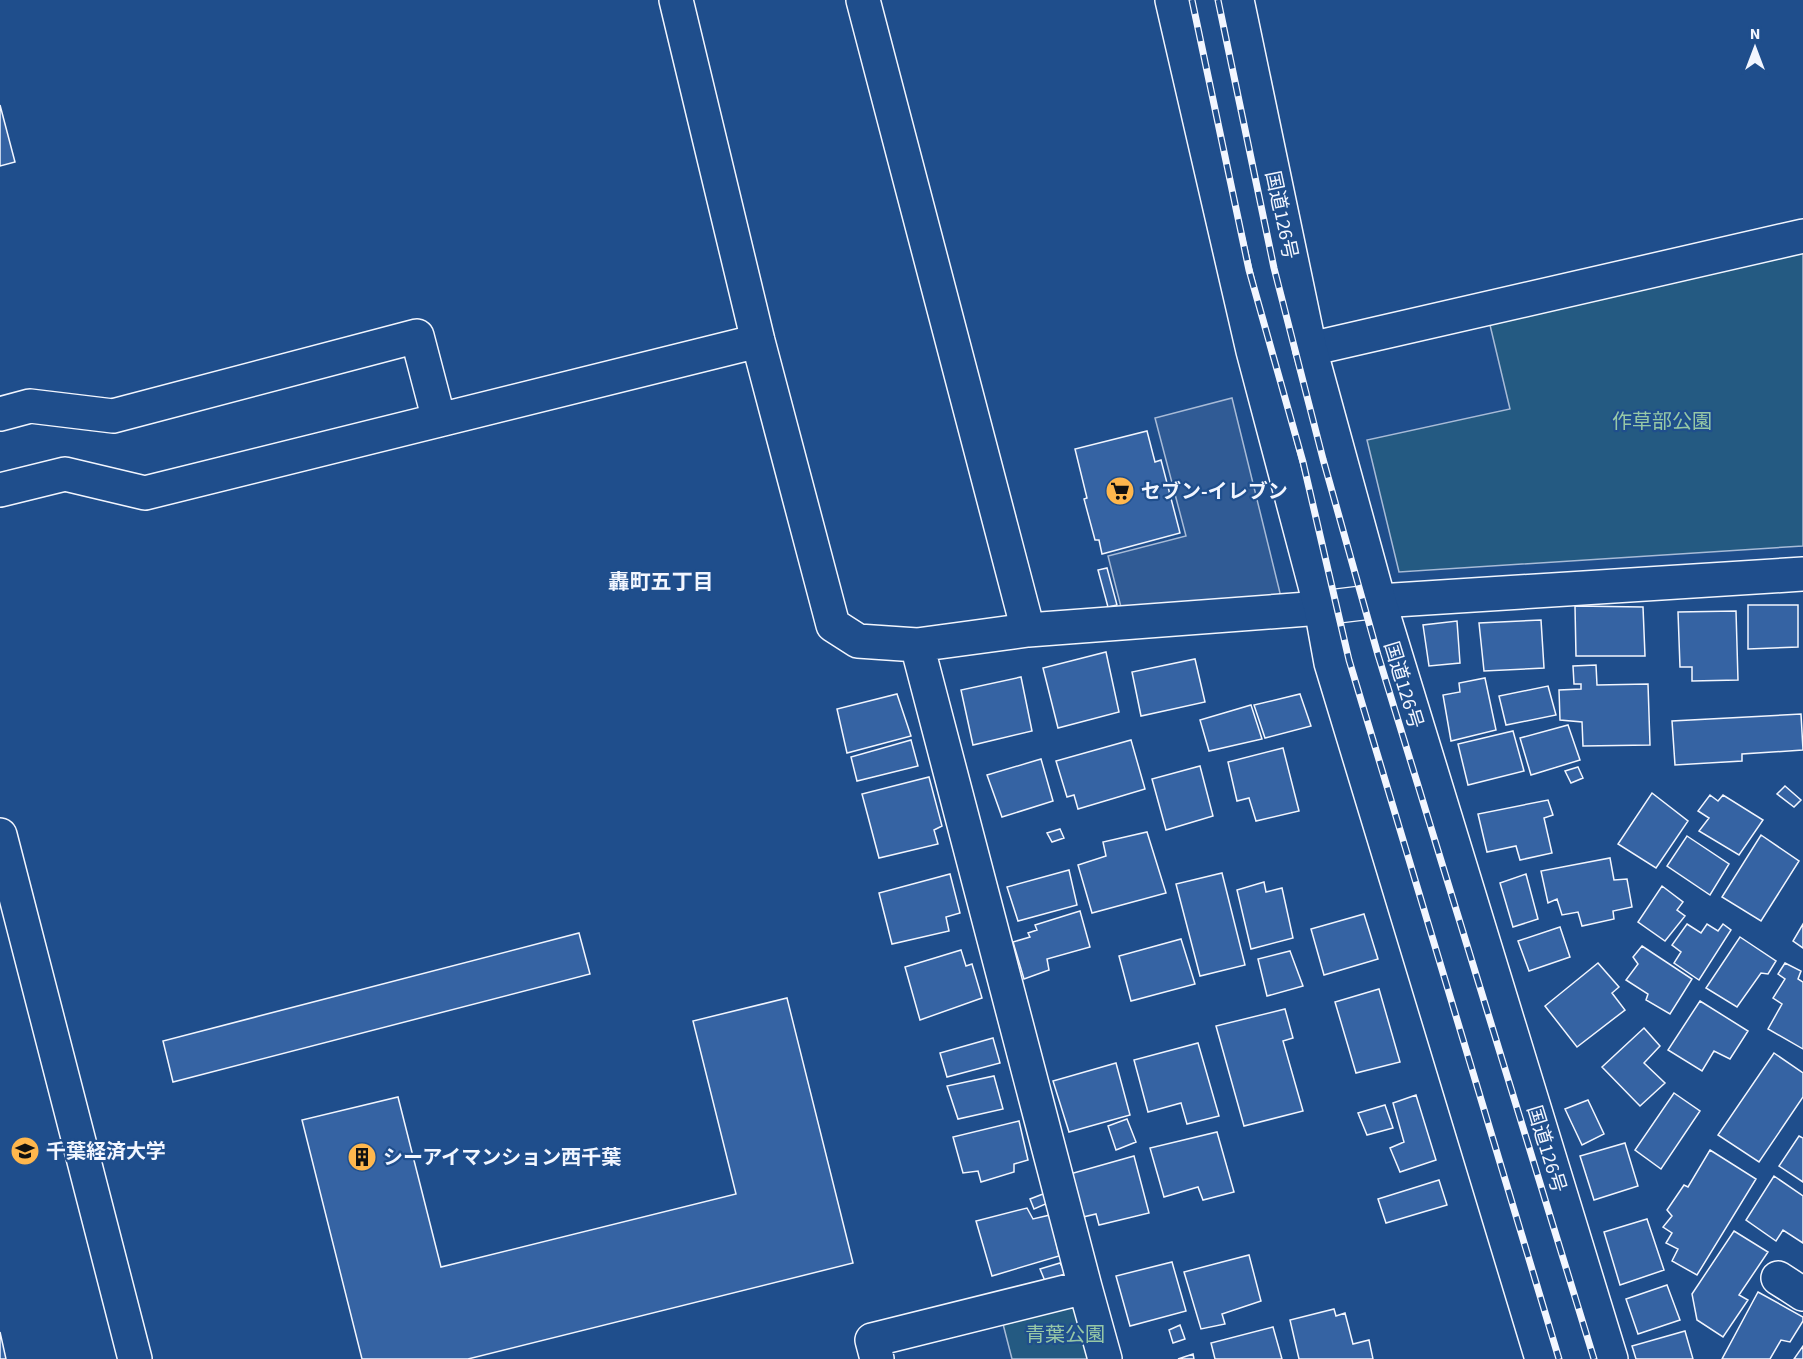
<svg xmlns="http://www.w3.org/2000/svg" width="1803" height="1359" viewBox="0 0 1803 1359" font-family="'Source Sans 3','Noto Sans JP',sans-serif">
<rect width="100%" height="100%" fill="#1f4e8c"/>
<path fill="#245a82" stroke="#a8bbd7" stroke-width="1.5" d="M 1803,247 L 1803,546 L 1399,572 L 1367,440 L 1510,409 L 1490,325 Z
M 1084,1304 L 1098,1359 L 1012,1359 L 1003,1324 Z"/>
<path fill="#305b95" stroke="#a8bbd7" stroke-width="1.5" d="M 1232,398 L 1281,597 L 1122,611 L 1108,556 L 1186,536 L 1155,418 Z"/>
<path fill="#3563a3" stroke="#f2f6ff" stroke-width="1.5" d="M 0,105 L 15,162 L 0,166 Z
M 1147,431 L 1155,462 L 1161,460 L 1180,533 L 1102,554 L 1099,540 L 1095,540 L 1084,499 L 1087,498 L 1075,449 Z
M 1107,568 L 1117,605 L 1108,607 L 1098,570 Z
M 1748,605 L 1798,605 L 1798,647 L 1748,649 Z
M 1575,606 L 1643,607 L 1645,656 L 1576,656 Z
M 1736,611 L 1738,680 L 1692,681 L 1692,667 L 1680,667 L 1678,612 Z
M 1541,620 L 1544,668 L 1484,671 L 1479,623 Z
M 1457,621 L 1460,663 L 1429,666 L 1423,625 Z
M 1106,652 L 1119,712 L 1058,728 L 1043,668 Z
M 1195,659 L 1205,702 L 1141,716 L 1132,672 Z
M 1596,665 L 1597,685 L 1648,684 L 1650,745 L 1583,746 L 1582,722 L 1560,720 L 1559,690 L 1581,689 L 1581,684 L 1574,684 L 1573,666 Z
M 1021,677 L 1032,731 L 973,745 L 961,690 Z
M 1485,678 L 1496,730 L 1451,741 L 1443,695 L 1460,692 L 1459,683 Z
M 1548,686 L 1556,715 L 1506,725 L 1499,696 Z
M 897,694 L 911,736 L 847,753 L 837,709 Z
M 1300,694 L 1311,726 L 1265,738 L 1254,705 Z
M 1251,705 L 1262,739 L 1209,751 L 1200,720 Z
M 1801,714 L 1803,750 L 1742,754 L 1742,761 L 1675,765 L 1672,721 Z
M 1568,725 L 1580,760 L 1531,775 L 1520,738 Z
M 1513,731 L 1524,771 L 1468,785 L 1458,744 Z
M 911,740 L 918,766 L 857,781 L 851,757 Z
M 1131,740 L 1145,789 L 1078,809 L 1074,795 L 1067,797 L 1056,761 Z
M 1283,748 L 1299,811 L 1256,821 L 1249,798 L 1237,801 L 1228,762 Z
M 1041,759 L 1053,801 L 1002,817 L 987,775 Z
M 1200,766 L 1213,816 L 1166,830 L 1152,779 Z
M 1578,767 L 1583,778 L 1571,783 L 1565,771 Z
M 929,777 L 942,826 L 934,830 L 938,844 L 879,858 L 862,794 Z
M 1785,786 L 1801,800 L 1794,807 L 1777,794 Z
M 1652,793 L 1688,821 L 1656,868 L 1618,844 Z
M 1710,795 L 1718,801 L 1723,795 L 1763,820 L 1739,855 L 1699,831 L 1709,818 L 1698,811 Z
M 1548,800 L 1553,815 L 1544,818 L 1552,853 L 1520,860 L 1516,846 L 1487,852 L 1478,814 Z
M 1060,829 L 1064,838 L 1052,842 L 1047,833 Z
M 1147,832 L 1166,893 L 1092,913 L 1078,865 L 1106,856 L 1103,842 Z
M 1761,835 L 1799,861 L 1761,921 L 1722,897 Z
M 1687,836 L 1729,864 L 1710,895 L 1667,866 Z
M 1610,858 L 1614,880 L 1627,879 L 1632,907 L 1613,911 L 1614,919 L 1582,926 L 1578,912 L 1562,915 L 1557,899 L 1548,903 L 1541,871 Z
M 1069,870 L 1077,905 L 1018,921 L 1007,887 Z
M 1222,873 L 1245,965 L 1200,976 L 1176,884 Z
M 950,874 L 960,913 L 946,917 L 949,931 L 892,944 L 879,893 Z
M 1526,874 L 1538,919 L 1513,927 L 1500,883 Z
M 1264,882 L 1266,892 L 1282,888 L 1293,938 L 1251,949 L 1237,890 Z
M 1662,886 L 1683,902 L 1677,910 L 1685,916 L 1665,941 L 1638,922 Z
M 1080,911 L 1090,947 L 1047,959 L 1049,970 L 1024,979 L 1013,942 L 1030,937 L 1028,933 L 1037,930 L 1035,925 Z
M 1364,914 L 1378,959 L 1324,975 L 1311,929 Z
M 1687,924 L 1701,933 L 1707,924 L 1718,931 L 1723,924 L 1731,930 L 1699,980 L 1674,963 L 1681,952 L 1672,945 Z
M 1803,924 L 1803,948 L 1793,941 Z
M 1560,927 L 1570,957 L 1529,971 L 1518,941 Z
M 579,933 L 590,974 L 173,1082 L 163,1041 Z
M 1740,937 L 1776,961 L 1768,974 L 1761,973 L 1737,1007 L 1706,988 Z
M 1181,939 L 1195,984 L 1131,1001 L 1119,956 Z
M 1642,946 L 1692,979 L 1670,1014 L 1646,1000 L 1648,994 L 1626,980 L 1638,964 L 1633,957 Z
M 961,950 L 966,966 L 972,964 L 982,998 L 920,1020 L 905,967 Z
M 1290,951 L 1303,986 L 1267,996 L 1258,959 Z
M 1598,963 L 1619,987 L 1612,993 L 1625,1010 L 1577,1047 L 1545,1006 Z
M 1785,963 L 1801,971 L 1798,979 L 1803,982 L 1803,1049 L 1768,1029 L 1782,1004 L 1773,998 L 1785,979 L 1778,974 Z
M 1379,989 L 1400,1062 L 1356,1073 L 1335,1002 Z
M 787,998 L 853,1263 L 468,1359 L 362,1359 L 302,1120 L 398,1097 L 441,1267 L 736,1194 L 693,1021 Z
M 1700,1001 L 1748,1031 L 1730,1059 L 1714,1051 L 1702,1071 L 1668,1050 Z
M 1285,1009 L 1293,1038 L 1283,1041 L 1303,1111 L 1244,1126 L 1216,1026 Z
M 1644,1028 L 1660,1046 L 1644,1063 L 1665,1083 L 1640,1106 L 1602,1067 Z
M 993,1038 L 1000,1063 L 947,1077 L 940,1053 Z
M 1198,1043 L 1219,1116 L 1187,1124 L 1181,1103 L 1148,1112 L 1134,1060 Z
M 1774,1053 L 1803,1073 L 1803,1097 L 1759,1162 L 1718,1135 Z
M 1116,1063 L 1130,1115 L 1069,1132 L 1053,1081 Z
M 994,1076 L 1003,1109 L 958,1119 L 947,1086 Z
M 1674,1093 L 1700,1111 L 1661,1169 L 1635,1150 Z
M 1416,1095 L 1436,1160 L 1400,1172 L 1390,1148 L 1404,1142 L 1393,1103 Z
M 1588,1100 L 1604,1134 L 1582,1145 L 1565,1109 Z
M 1385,1105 L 1393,1128 L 1367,1135 L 1358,1113 Z
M 1127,1119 L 1136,1142 L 1116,1150 L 1108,1126 Z
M 1019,1121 L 1028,1160 L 1014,1164 L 1014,1172 L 981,1182 L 978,1171 L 963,1173 L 953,1137 Z
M 1217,1132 L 1234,1192 L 1203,1200 L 1198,1187 L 1164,1197 L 1150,1148 Z
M 1799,1136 L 1803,1138 L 1803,1182 L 1779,1166 Z
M 1625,1143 L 1638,1186 L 1594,1200 L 1580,1156 Z
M 1710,1150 L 1756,1179 L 1697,1275 L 1672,1261 L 1678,1249 L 1666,1243 L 1672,1233 L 1663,1227 L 1672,1216 L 1667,1210 L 1684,1185 L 1688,1187 Z
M 1134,1156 L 1149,1213 L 1099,1225 L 1096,1214 L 1083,1217 L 1070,1174 Z
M 1774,1176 L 1803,1196 L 1803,1243 L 1783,1230 L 1776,1241 L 1746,1220 Z
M 1439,1180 L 1447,1205 L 1386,1223 L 1378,1199 Z
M 1043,1194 L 1048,1203 L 1034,1209 L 1030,1199 Z
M 1027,1208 L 1033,1219 L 1050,1215 L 1059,1256 L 992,1276 L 976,1221 Z
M 1647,1219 L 1664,1270 L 1620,1285 L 1604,1232 Z
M 1734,1231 L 1768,1252 L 1739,1295 L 1748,1300 L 1723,1337 L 1697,1320 L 1692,1294 Z
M 1249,1255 L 1261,1301 L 1222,1314 L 1225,1324 L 1201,1329 L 1184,1272 Z
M 1172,1262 L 1186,1311 L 1130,1326 L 1116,1276 Z
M 1060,1263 L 1066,1274 L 1045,1281 L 1040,1269 Z
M 1667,1285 L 1680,1320 L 1638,1334 L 1626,1299 Z
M 1758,1292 L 1803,1317 L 1803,1321 L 1790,1342 L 1781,1340 L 1770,1359 L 1722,1359 Z
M 1334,1309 L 1336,1316 L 1345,1313 L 1353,1344 L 1369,1340 L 1373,1359 L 1299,1359 L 1290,1320 Z
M 1180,1325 L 1185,1339 L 1173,1343 L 1169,1330 Z
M 1273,1327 L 1282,1359 L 1215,1359 L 1211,1343 Z
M 1685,1331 L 1693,1359 L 1636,1359 L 1632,1346 Z
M 0,1332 L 6,1359 L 0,1359 Z
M 1803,1346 L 1803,1359 L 1794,1359 Z
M 1193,1354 L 1194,1359 L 1178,1359 Z"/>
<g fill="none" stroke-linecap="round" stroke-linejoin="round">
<g stroke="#f2f6ff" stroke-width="36">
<path id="minor" d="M 676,0 L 758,341 L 833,625 L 858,641 L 917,645 L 1028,630 L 1321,608 L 1379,601 L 1803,574
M 863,0 L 1028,630
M 1310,349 L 1803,236
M 0,414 L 30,406 L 113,416 L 417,336 L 439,420
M 0,490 L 65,474 L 145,493 L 758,341
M 917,645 L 1085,1287 L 1105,1359
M 0,835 L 135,1359
M 1778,1278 L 1803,1294
M 877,1359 L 872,1340 L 1085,1287"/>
</g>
<g stroke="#f2f6ff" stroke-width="36">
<path id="highway" d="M 1172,0 L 1253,351 L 1321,608 L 1331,663 L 1542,1359
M 1237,0 L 1310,349 L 1379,601 L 1611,1359"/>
</g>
<use href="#minor" stroke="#1f4e8c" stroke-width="33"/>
<use href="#highway" stroke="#1f4e8c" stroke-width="33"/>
<g stroke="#f2f6ff" stroke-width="7">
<path id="rail" d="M 1192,0 L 1249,270 L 1303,462 L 1349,660 L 1559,1359
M 1218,0 L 1274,268 L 1323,459 L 1378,655 L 1594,1359"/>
</g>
<use href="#rail" stroke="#1f4e8c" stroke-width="4.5" stroke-dasharray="14" stroke-linecap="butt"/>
</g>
<defs>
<g id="supermarket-disc" transform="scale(1.5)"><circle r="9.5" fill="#ffb74d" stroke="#1f4e8c"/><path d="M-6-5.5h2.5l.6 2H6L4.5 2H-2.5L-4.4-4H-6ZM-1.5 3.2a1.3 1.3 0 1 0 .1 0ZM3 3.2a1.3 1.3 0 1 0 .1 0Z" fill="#111"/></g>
<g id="university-disc" transform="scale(1.5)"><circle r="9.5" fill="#ffb74d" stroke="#1f4e8c"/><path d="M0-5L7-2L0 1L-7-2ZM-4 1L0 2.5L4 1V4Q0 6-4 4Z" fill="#111"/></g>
<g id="building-disc" transform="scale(1.5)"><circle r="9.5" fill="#ffb74d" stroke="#1f4e8c"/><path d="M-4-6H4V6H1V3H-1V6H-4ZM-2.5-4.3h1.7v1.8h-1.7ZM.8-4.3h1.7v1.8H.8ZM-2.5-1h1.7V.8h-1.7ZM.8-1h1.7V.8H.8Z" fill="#111"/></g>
</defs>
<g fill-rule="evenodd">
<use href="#supermarket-disc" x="1120" y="491"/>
<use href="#university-disc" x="25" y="1151"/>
<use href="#building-disc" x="362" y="1157"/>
</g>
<g text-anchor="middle" stroke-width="4.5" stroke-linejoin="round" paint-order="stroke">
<g font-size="20" fill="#f2f6ff" stroke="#1f4e8c">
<text transform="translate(1282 215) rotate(78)" y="7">国道126号</text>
<text transform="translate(1404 685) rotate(73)" y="7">国道126号</text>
<text transform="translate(1547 1149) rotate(73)" y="7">国道126号</text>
</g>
<g font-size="20" fill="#97c8a6" stroke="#1f4e8c">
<text x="1662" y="428">作草部公園</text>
<text x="1065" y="1341">青葉公園</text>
</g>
<g font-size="20" font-weight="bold" fill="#f2f6ff" stroke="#1f4e8c" text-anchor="start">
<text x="1141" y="498">セブン-イレブン</text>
<text x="46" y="1158">千葉経済大学</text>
<text x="383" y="1164">シーアイマンション西千葉</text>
</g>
<g font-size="21" font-weight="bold" fill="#f2f6ff" stroke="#1f4e8c">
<text x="661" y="589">轟町五丁目</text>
</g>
</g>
<g transform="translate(1755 48)" stroke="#1f4e8c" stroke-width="4.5" paint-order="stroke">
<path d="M0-4.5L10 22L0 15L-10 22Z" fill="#f2f6ff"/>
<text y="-9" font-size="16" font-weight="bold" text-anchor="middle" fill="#f2f6ff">N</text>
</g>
</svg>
